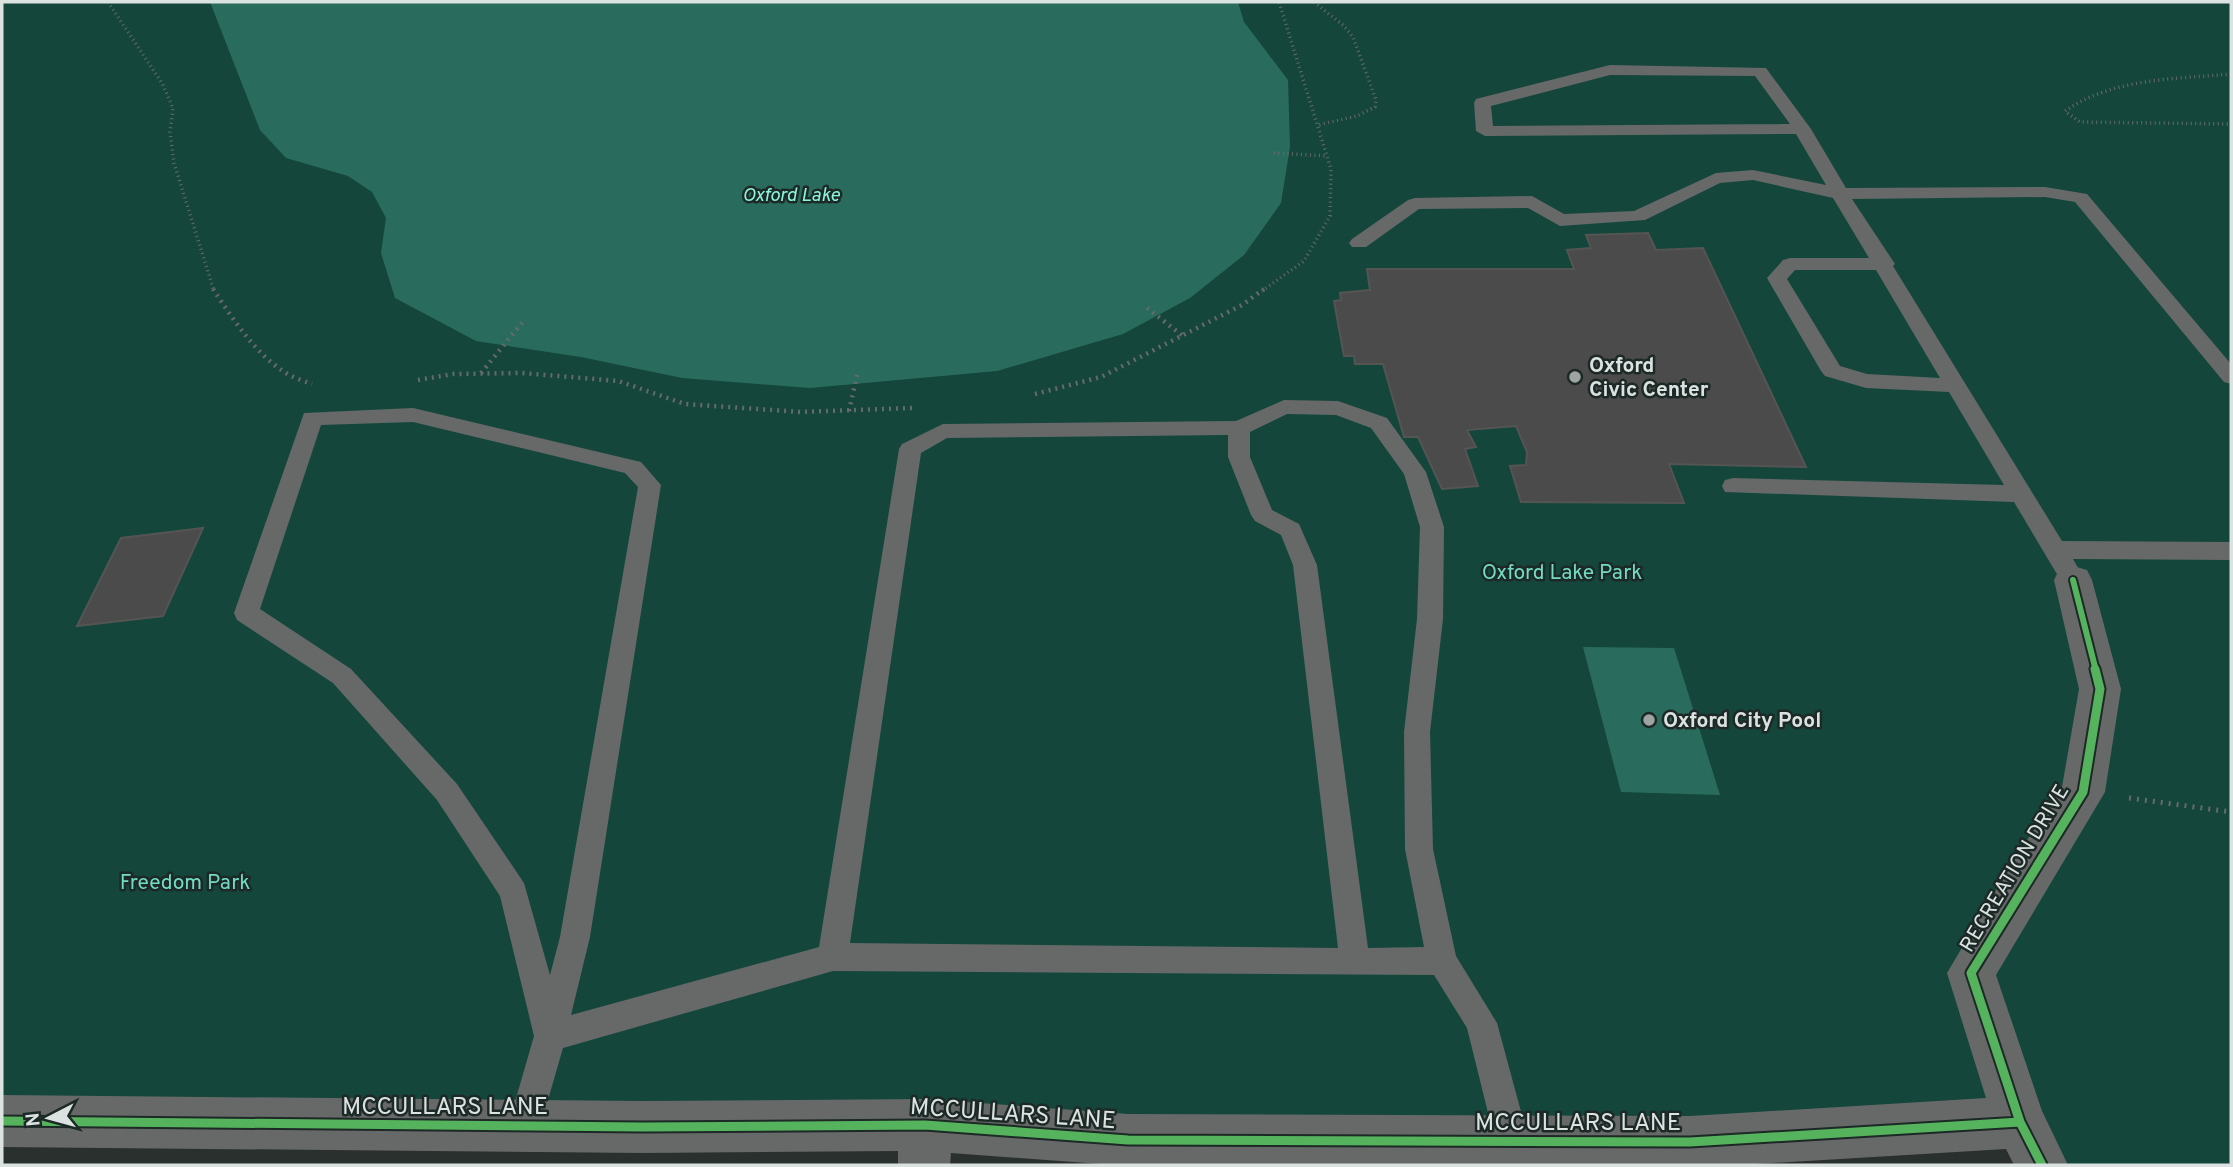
<svg xmlns="http://www.w3.org/2000/svg" width="2233" height="1167" viewBox="0 0 2233 1167" font-family="Overpass,sans-serif">
<rect width="100%" height="100%" fill="#2a302e"/>
<path fill="#14463c" d="M 2,2 L 2231,2 L 2231,1165 L 2042,1165 L 2020,1122 L 643,1127 L 2,1121 Z"/>
<path fill="#296c5d" d="M 210,2 L 1238,2 L 1244,22 L 1288,80 L 1290,147 L 1281,203 L 1244,255 L 1190,298 L 1123,334 L 997,371 L 810,388 L 682,378 L 581,357 L 476,341 L 395,298 L 381,253 L 386,218 L 372,192 L 348,176 L 286,158 L 260,130 Z
M 1583,647 L 1674,648 L 1720,795 L 1621,792 Z"/>
<path fill="#4a4b4a" stroke="#545553" stroke-width="2" d="M 1648,233 L 1656,250 L 1703,248 L 1806,467 L 1669,464 L 1684,503 L 1521,502 L 1510,466 L 1526,465 L 1527,452 L 1516,426 L 1467,430 L 1476,447 L 1465,449 L 1478,486 L 1442,489 L 1418,437 L 1404,437 L 1383,364 L 1355,364 L 1354,356 L 1344,356 L 1334,301 L 1341,300 L 1340,293 L 1370,290 L 1367,269 L 1574,269 L 1567,250 L 1591,248 L 1586,235 Z
M 203,528 L 163,616 L 77,626 L 121,538 Z"/>
<g fill="none" stroke-linecap="round" stroke-linejoin="round">
<path stroke="#666a6a" stroke-width="3.5" stroke-dasharray="1 3.5" stroke-linecap="butt" d="M 108,2 L 162,83 L 173,108 L 170,132 L 174,163 L 214,291
M 1314,2 L 1344,26 L 1353,37 L 1376,100 L 1375,107 L 1357,116 L 1318,125
M 2231,74 C 2175,79 2113,78 2065,111 L 2080,122 L 2231,124
M 1274,153 L 1327,156
M 1262,291 L 1304,261 L 1330,216 L 1331,169 L 1279,2"/>
<path stroke="#666a6a" stroke-width="4.5" stroke-dasharray="2 5" stroke-linecap="butt" d="M 213,289 C 233,319 255,354 286,373 C 294,378 304,381 312,384
M 1147,308 L 1183,336
M 481,373 L 525,319
M 418,380 L 453,374 L 522,373 L 618,381 L 685,404 L 801,412 L 912,408
M 1035,394 L 1101,377 L 1242,305 L 1264,289
M 849,411 L 858,371"/>
<path stroke="#666a6a" stroke-width="5" stroke-dasharray="2 6" stroke-linecap="butt" d="M 2129,798 L 2231,812"/>
<path fill="#666968" fill-rule="evenodd" d="M 1610,65 L 1766,68 L 1811,129 L 1846,188 L 2045,187 L 2087,194 L 2231,364 L 2231,384 L 2224,382 L 2075,202 L 2045,197 L 1852,199 L 1895,264 L 1893,266 L 2062,541 L 2231,542 L 2231,560 L 2073,559 L 2085,580 L 2082,586 L 2073,589 L 2064,586 L 2014,502 L 1725,492 L 1722,486 L 1725,480 L 1733,478 L 2004,485 L 1949,392 L 1866,388 L 1825,376 L 1821,371 L 1767,278 L 1783,260 L 1790,258 L 1869,258 L 1833,198 L 1753,180 L 1720,183 L 1645,220 L 1560,226 L 1528,208 L 1419,209 L 1366,247 L 1352,247 L 1349,243 L 1352,239 L 1408,200 L 1415,198 L 1532,196 L 1564,214 L 1634,211 L 1716,173 L 1753,170 L 1826,185 L 1796,134 L 1485,136 L 1476,131 L 1474,103 L 1476,99 ZM 1610,75 L 1755,76 L 1790,124 L 1493,126 L 1491,106 ZM 1795,270 L 1876,270 L 1940,378 L 1867,374 L 1840,366 L 1787,279 Z
M 1284,400 L 1338,401 L 1387,418 L 1426,472 L 1444,527 L 1443,619 L 1430,732 L 1433,849 L 1456,956 L 1497,1023 L 1529,1141 L 1524,1153 L 1512,1158 L 1500,1153 L 1495,1141 L 1467,1028 L 1434,975 L 833,971 L 563,1048 L 537,1138 L 525,1143 L 513,1138 L 508,1126 L 534,1036 L 500,896 L 437,800 L 333,683 L 237,620 L 234,613 L 304,413 L 413,408 L 641,462 L 661,485 L 590,937 L 571,1015 L 819,947 L 899,449 L 902,444 L 943,424 L 1236,421 ZM 1287,414 L 1336,415 L 1371,428 L 1404,474 L 1420,527 L 1417,619 L 1404,732 L 1405,849 L 1424,947 L 1368,948 L 1317,565 L 1299,524 L 1272,510 L 1250,457 L 1250,432 ZM 413,422 L 625,473 L 638,487 L 560,937 L 550,975 L 524,883 L 457,784 L 351,669 L 260,609 L 321,425 ZM 1228,435 L 1228,457 L 1251,515 L 1255,521 L 1281,535 L 1293,565 L 1338,948 L 850,943 L 921,453 L 947,438 Z"/>
<path fill="#666968" fill-rule="evenodd" d="M 2073,566 L 2087,570 L 2092,580 L 2121,689 L 2105,792 L 1996,975 L 2042,1111 L 2068,1165 L 2014,1165 L 2006,1149 L 1740,1165 L 1114,1165 L 951,1153 L 950,1165 L 898,1165 L 898,1151 L 643,1153 L 2,1147 L 2,1095 L 643,1101 L 925,1099 L 1128,1114 L 1690,1116 L 1986,1098 L 1947,973 L 2012,863 L 2062,787 L 2079,689 L 2054,580 L 2059,570 Z"/>
<g stroke="#1d2926" stroke-width="10">
<path id="cycleway-far1" d="M 2073,580 L 2096,671"/>
</g>
<g stroke="#1d2926" stroke-width="13">
<path id="cycleway" d="M 2,1121 L 643,1127 L 925,1125 L 1128,1140 L 1690,1142 L 2020,1122
M 2042,1165 L 2020,1122 L 1971,973 L 2083,792 L 2100,689 L 2095,669"/>
</g>
<use href="#cycleway-far1" stroke="#56b35d" stroke-width="6"/>
<use href="#cycleway" stroke="#56b35d" stroke-width="9"/>
</g>
<g fill="#9da4a2" stroke="#1d2926" stroke-width="2.5">
<circle cx="1575" cy="377" r="7"/>
<circle cx="1649" cy="720" r="7"/>
</g>
<g text-anchor="middle" stroke-width="5" stroke-linejoin="round" paint-order="stroke">
<g font-size="19" font-style="italic" fill="#8bf6dc" stroke="#1d2926">
<text x="791" y="201">Oxford Lake</text>
</g>
<g font-size="21" font-weight="bold" fill="#dbe3e1" stroke="#1d2926" text-anchor="start">
<text x="1589" y="372">Oxford<tspan x="1589" dy="24">Civic Center</tspan></text>
<text x="1663" y="727">Oxford City Pool</text>
</g>
<g font-size="21" fill="#71dbc3" stroke="#1d2926">
<text x="1562" y="579">Oxford Lake Park</text>
<text x="185" y="889">Freedom Park</text>
</g>
<g font-size="21" fill="#dbe3e1" stroke="#1d2926">
<text transform="translate(2014 868) rotate(-59)" y="7">RECREATION DRIVE</text>
</g>
<g font-size="24" fill="#dbe3e1" stroke="#1d2926">
<text x="445" y="1114">MCCULLARS LANE</text>
<text transform="translate(1013 1113) rotate(4)" y="8">MCCULLARS LANE</text>
<text x="1578" y="1130">MCCULLARS LANE</text>
</g>
</g>
<rect width="2233" height="1167" fill="none" stroke="#dbe3e1" stroke-width="7"/>
<g transform="translate(49 1118) rotate(264)" stroke="#1d2926" stroke-width="5" paint-order="stroke">
<path d="M0-5L12 26L0 18L-12 26Z" fill="#dbe3e1"/>
<text y="-10" font-size="19" font-weight="bold" text-anchor="middle" fill="#dbe3e1">N</text>
</g>
</svg>
